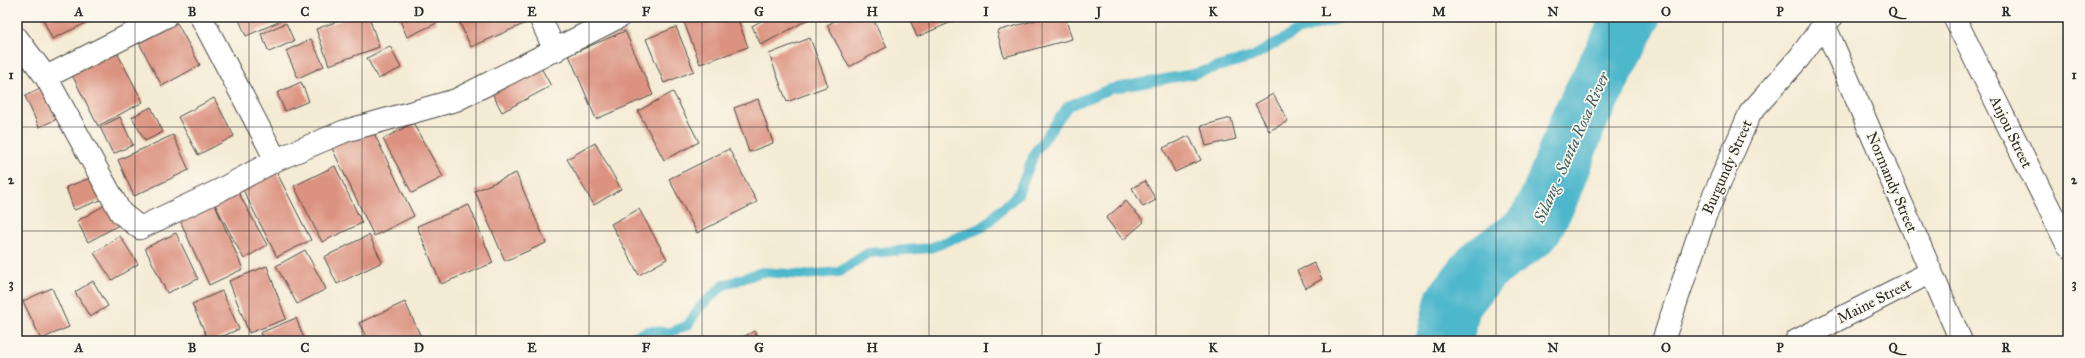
<svg xmlns="http://www.w3.org/2000/svg" width="2085" height="358" viewBox="0 0 2085 358" font-family="'IM FELL Great Primer',serif">
<rect width="100%" height="100%" fill="#fbf7ec"/>
<filter id="ink" filterUnits="userSpaceOnUse"><feTurbulence type="fractalNoise" baseFrequency=".025" numOctaves="2"/><feDisplacementMap in="SourceGraphic" scale="8" xChannelSelector="R" yChannelSelector="G"/><feConvolveMatrix kernelMatrix="1 2 1 2 8 2 1 2 1" color-interpolation-filters="sRGB"/></filter>
<filter id="wash" filterUnits="userSpaceOnUse"><feTurbulence type="fractalNoise" baseFrequency=".012" numOctaves="4" result="noise"/><feDisplacementMap in="SourceGraphic" scale="16" xChannelSelector="R" yChannelSelector="G"/><feGaussianBlur stdDeviation="0.9" result="paint"/><feColorMatrix in="noise" values="0 0 0 0 0 0 0 0 0 0 0 0 0 0 0 0 0 1.4 0 .05"/><feComposite in="paint" operator="in"/></filter>
<g filter="url(#wash)">
<rect width="100%" height="100%" fill="#f4ebd4"/>
<g fill="none" stroke-linecap="round" stroke-linejoin="round">
<path stroke="#4eb7cc" stroke-width="10" d="M 623,341 L 648,331 L 671,332 L 688,325 L 700,307 L 724,285 L 762,272 L 805,275 L 839,272 L 868,253 L 930,248 L 983,227 L 1018,194 L 1035,152 L 1068,106 L 1110,89 L 1193,74 L 1252,57 L 1297,31 L 1345,17"/>
<path stroke="#4eb7cc" stroke-width="57" d="M 1444,341 L 1453,303 L 1481,267 L 1533,229 L 1550,196 L 1579,120 L 1632,17"/>
</g>
<g id="blocks">
<path fill="#dc9280" d="M 42,17 L 99,17 L 52,39 Z
M 238,17 L 290,17 L 246,36 Z
M 350,17 L 369,17 L 379,47 L 329,65 L 316,29 Z
M 401,17 L 434,17 L 437,23 L 407,37 L 399,18 Z
M 457,17 L 532,17 L 533,20 L 471,47 Z
M 682,17 L 737,17 L 748,47 L 700,64 Z
M 768,17 L 813,17 L 761,45 L 752,26 Z
M 842,17 L 872,17 L 887,47 L 849,67 L 827,25 Z
M 909,17 L 963,17 L 917,37 Z
M 988,17 L 1007,17 L 989,22 Z
M 1047,17 L 1065,17 L 1072,39 L 1004,57 L 997,31 Z
M 177,23 L 200,65 L 162,86 L 139,43 Z
M 286,23 L 294,41 L 269,52 L 261,34 Z
M 676,27 L 694,71 L 664,83 L 646,39 Z
M 625,31 L 653,95 L 596,119 L 569,55 Z
M 810,38 L 828,86 L 787,102 L 769,54 Z
M 311,39 L 324,66 L 298,78 L 286,51 Z
M 390,46 L 401,68 L 378,79 L 367,58 Z
M 17,47 L 31,63 L 17,72 Z
M 114,47 L 143,102 L 98,126 L 70,71 Z
M 540,66 L 551,86 L 502,112 L 491,91 Z
M 301,82 L 309,101 L 285,111 L 277,93 Z
M 44,87 L 59,118 L 39,127 L 25,96 Z
M 673,92 L 699,142 L 664,160 L 638,111 Z
M 1273,94 L 1288,121 L 1269,131 L 1255,104 Z
M 214,98 L 234,136 L 198,155 L 178,117 Z
M 758,99 L 773,143 L 749,152 L 734,108 Z
M 151,107 L 163,132 L 145,141 L 132,117 Z
M 120,117 L 133,145 L 113,154 L 100,127 Z
M 1231,118 L 1236,139 L 1206,146 L 1201,126 Z
M 413,123 L 443,177 L 412,193 L 383,139 Z
M 371,127 L 414,216 L 374,236 L 331,146 Z
M 173,135 L 189,170 L 134,196 L 118,160 Z
M 1189,136 L 1201,160 L 1175,172 L 1163,148 Z
M 595,143 L 621,189 L 594,205 L 567,159 Z
M 729,149 L 757,202 L 697,233 L 669,179 Z
M 335,166 L 362,223 L 322,242 L 294,186 Z
M 275,169 L 311,240 L 277,257 L 241,186 Z
M 516,173 L 546,243 L 505,261 L 475,191 Z
M 93,177 L 101,200 L 74,210 L 66,187 Z
M 1145,181 L 1156,200 L 1143,207 L 1132,188 Z
M 237,190 L 267,245 L 244,259 L 215,205 L 243,269 L 209,285 L 179,218 Z
M 1126,201 L 1144,222 L 1123,240 L 1106,218 Z
M 107,204 L 119,225 L 88,242 L 77,221 Z
M 469,205 L 493,263 L 441,284 L 417,226 Z
M 639,209 L 667,259 L 639,275 L 611,224 Z
M 176,233 L 198,279 L 167,293 L 145,248 Z
M 369,235 L 382,262 L 337,284 L 324,257 Z
M 120,236 L 138,264 L 112,280 L 94,253 Z
M 305,250 L 326,289 L 297,304 L 276,266 Z
M 1314,263 L 1322,279 L 1306,288 L 1297,271 Z
M 267,266 L 286,319 L 249,333 L 229,281 Z
M 93,281 L 108,306 L 90,317 L 75,292 Z
M 52,288 L 69,327 L 41,339 L 23,301 Z
M 222,291 L 239,329 L 212,341 L 196,341 L 205,335 L 208,339 L 192,304 Z
M 405,302 L 421,337 L 412,341 L 368,341 L 359,323 Z
M 296,318 L 305,341 L 264,341 L 260,333 Z
M 754,331 L 759,341 L 736,341 Z"/>
</g>
</g>
<g filter="url(#ink)">
<use href="#blocks" fill-opacity="0" stroke="#494844" stroke-width="1"/>
<g fill="none" stroke-linecap="round" stroke-linejoin="round">
<g stroke="#494844" stroke-width="24">
<path id="minor" d="M 201,17 L 276,160
M 540,17 L 555,51
M 1954,17 L 2068,246
M 1824,24 L 1961,341
M 17,38 L 46,77 L 121,213 L 140,228 L 220,190 L 276,160 L 345,131 L 456,100 L 619,17
M 46,77 L 165,17
M 1663,341 L 1705,216 L 1750,113 L 1799,58 L 1824,24 L 1832,17
M 1796,341 L 1931,272"/>
</g>
<use href="#minor" stroke="#fff" stroke-width="22"/>
</g>
</g>
<path fill="none" stroke="#2b2b2b" stroke-width="1" stroke-opacity="0.55" d="M 135,17 L 135,341M 249,17 L 249,341M 362,17 L 362,341M 476,17 L 476,341M 589,17 L 589,341M 702,17 L 702,341M 816,17 L 816,341M 929,17 L 929,341M 1042,17 L 1042,341M 1156,17 L 1156,341M 1269,17 L 1269,341M 1383,17 L 1383,341M 1496,17 L 1496,341M 1609,17 L 1609,341M 1723,17 L 1723,341M 1836,17 L 1836,341M 1950,17 L 1950,341M 17,127 L 2068,127M 17,231 L 2068,231"/>
<g text-anchor="middle" stroke-width="3.5" stroke-linejoin="round" paint-order="stroke">
<g font-size="15" fill="#2b2b2b" stroke="#fbf7ec">
<text transform="translate(2011 132) rotate(64)" y="5">Anjou Street</text>
<text transform="translate(1727 167) rotate(-66)" y="5">Burgundy Street</text>
<text transform="translate(1892 182) rotate(67)" y="5">Normandy Street</text>
<text transform="translate(1874 301) rotate(-27)" y="5">Maine Street</text>
</g>
<g font-size="16" font-style="italic" fill="#375c63" stroke="#fbf7ec">
<text transform="translate(1571 147) rotate(-66)" y="6">Silang - Santa Rosa River</text>
</g>
</g>
<rect width="2085" height="358" fill="none" stroke="#fbf7ec" stroke-width="44"/>
<rect x="22" y="22" width="2041" height="314" fill="none" stroke="#2b2b2b" stroke-width="1.5"/>
<g font-size="13" text-anchor="middle" font-weight="bold" fill="#2b2b2b">
<text x="79" y="16">A</text>
<text x="192" y="16">B</text>
<text x="305" y="16">C</text>
<text x="419" y="16">D</text>
<text x="532" y="16">E</text>
<text x="646" y="16">F</text>
<text x="759" y="16">G</text>
<text x="872" y="16">H</text>
<text x="986" y="16">I</text>
<text x="1099" y="16">J</text>
<text x="1213" y="16">K</text>
<text x="1326" y="16">L</text>
<text x="1439" y="16">M</text>
<text x="1553" y="16">N</text>
<text x="1666" y="16">O</text>
<text x="1780" y="16">P</text>
<text x="1893" y="16">Q</text>
<text x="2006" y="16">R</text>
<text x="11" y="79">1</text>
<text x="2074" y="79">1</text>
<text x="11" y="184">2</text>
<text x="2074" y="184">2</text>
<text x="11" y="288">3</text>
<text x="2074" y="288">3</text>
<text x="79" y="352">A</text>
<text x="192" y="352">B</text>
<text x="305" y="352">C</text>
<text x="419" y="352">D</text>
<text x="532" y="352">E</text>
<text x="646" y="352">F</text>
<text x="759" y="352">G</text>
<text x="872" y="352">H</text>
<text x="986" y="352">I</text>
<text x="1099" y="352">J</text>
<text x="1213" y="352">K</text>
<text x="1326" y="352">L</text>
<text x="1439" y="352">M</text>
<text x="1553" y="352">N</text>
<text x="1666" y="352">O</text>
<text x="1780" y="352">P</text>
<text x="1893" y="352">Q</text>
<text x="2006" y="352">R</text>
</g>
</svg>
